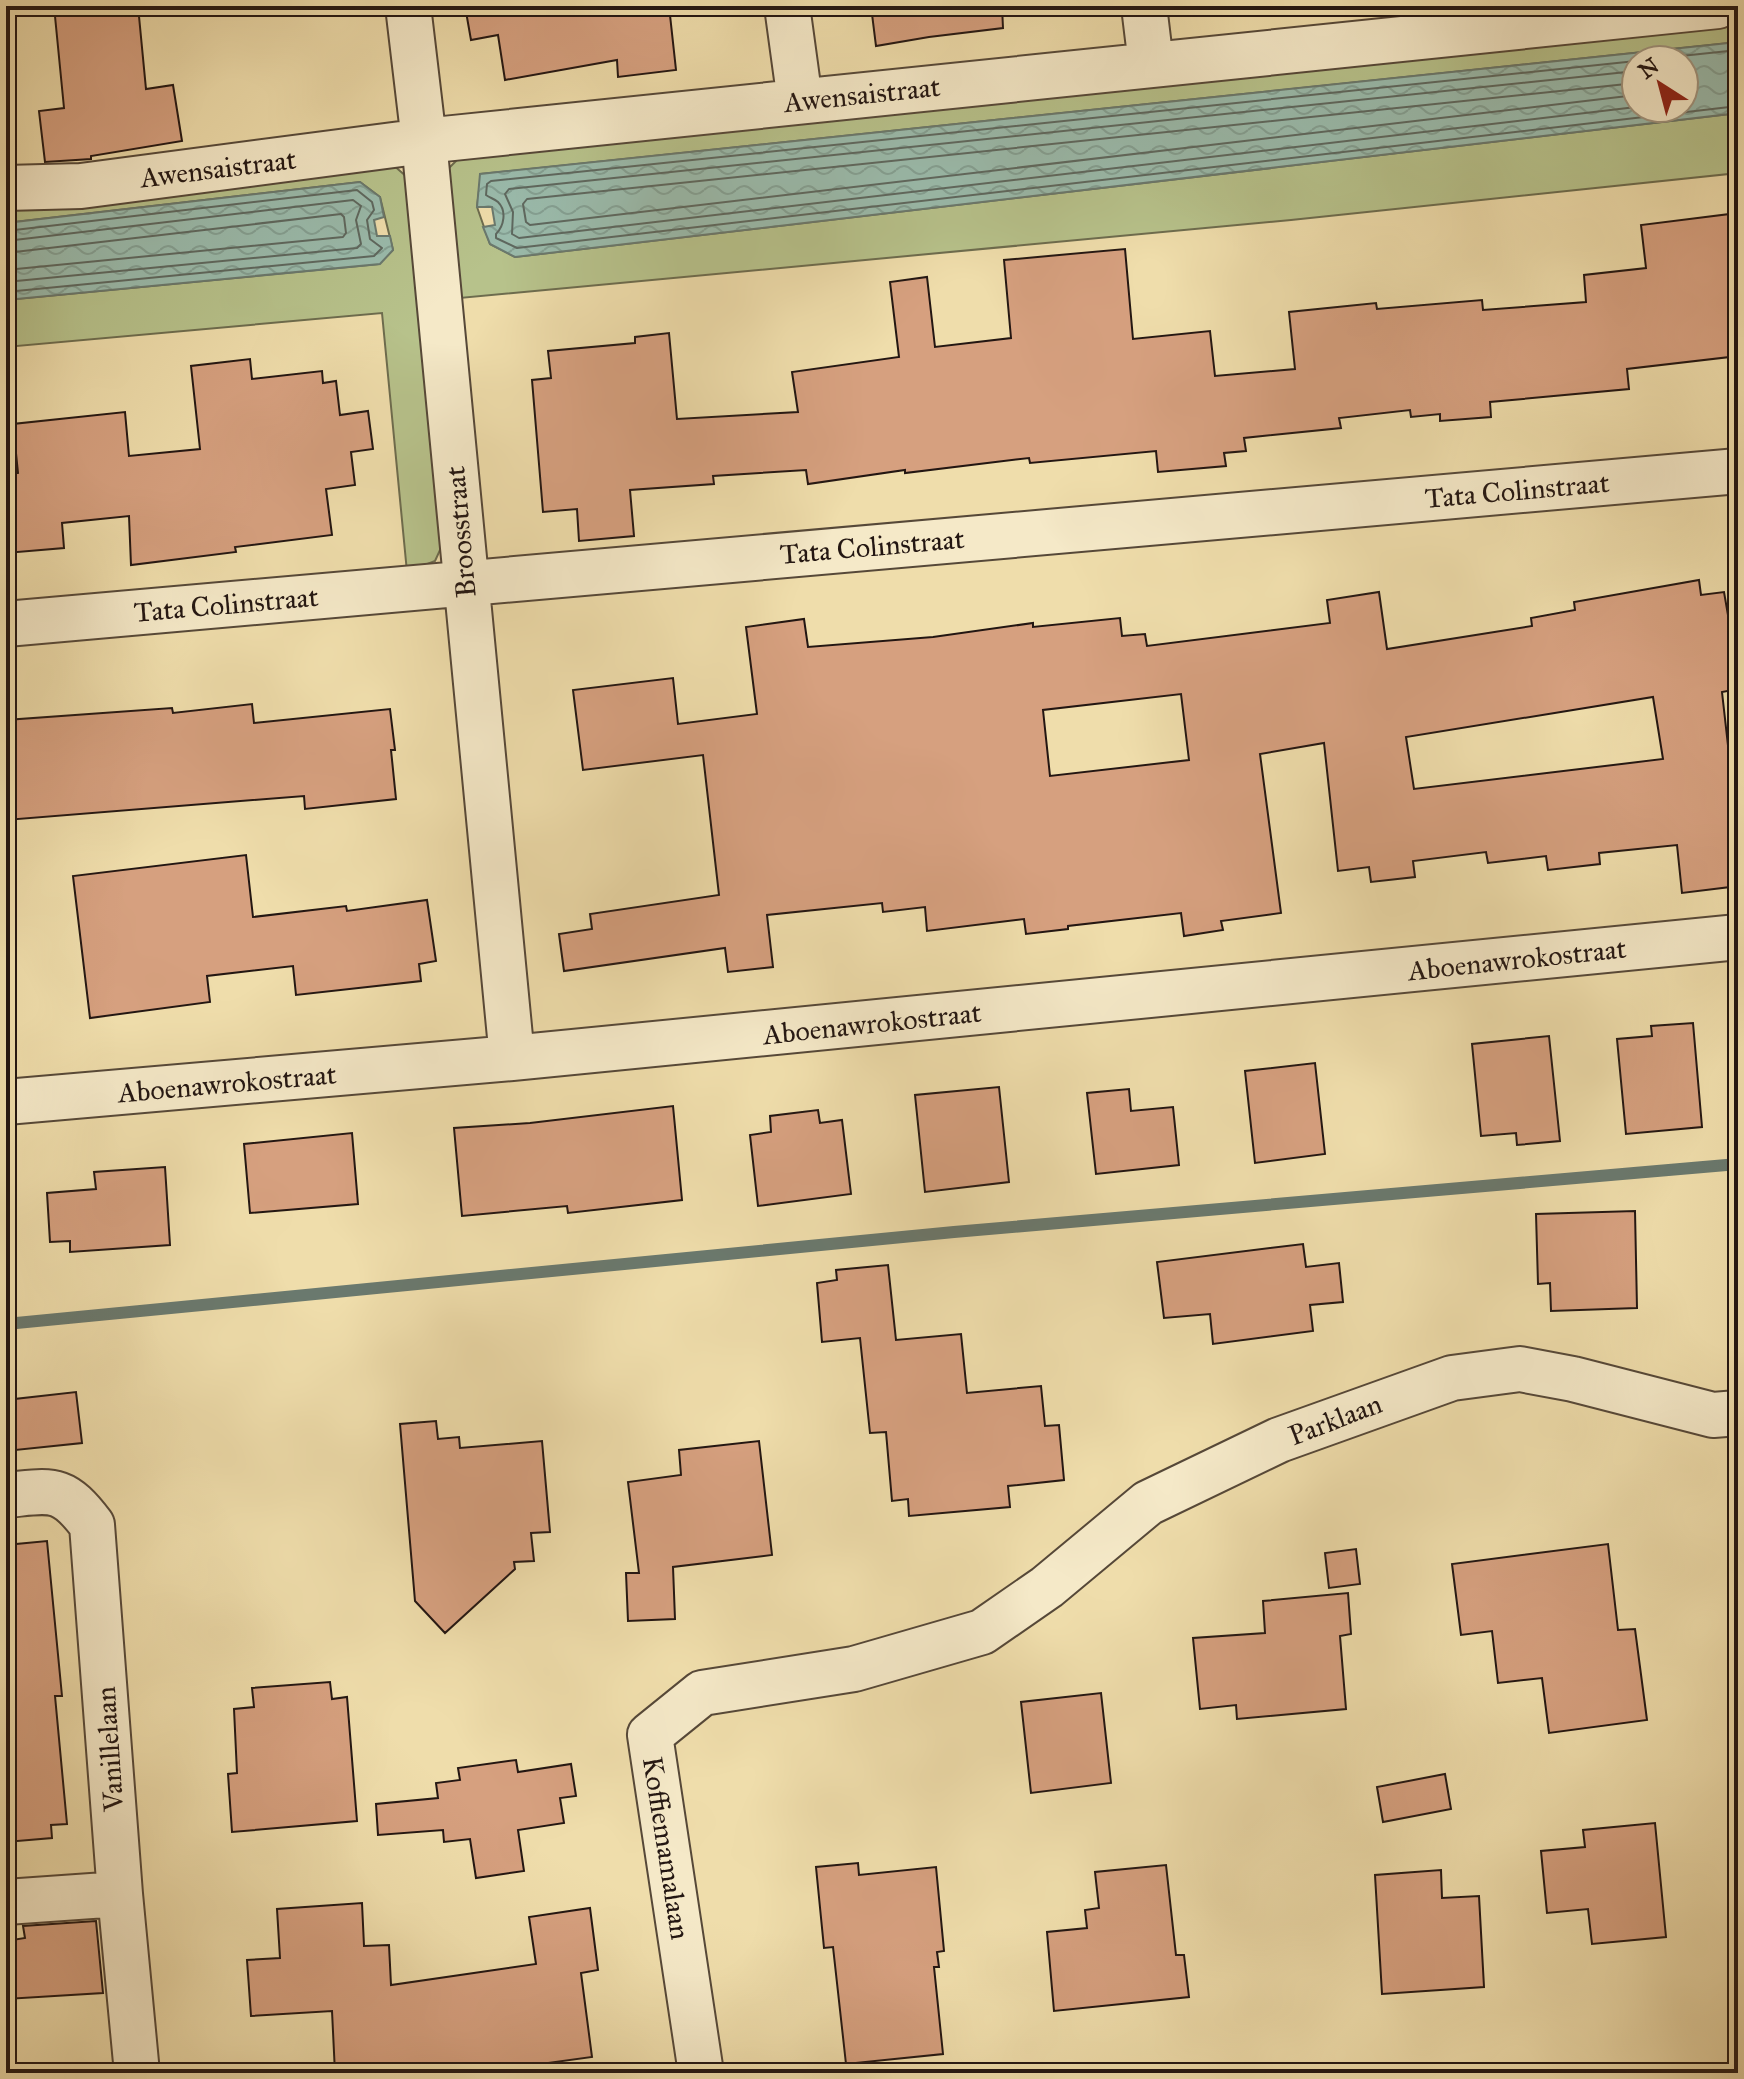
<svg xmlns="http://www.w3.org/2000/svg" width="1744" height="2079" viewBox="0 0 1744 2079" font-family="'IM FELL Great Primer',serif">
<defs>
<pattern id="water-waves" width="16" height="10" patternUnits="userSpaceOnUse" patternTransform="scale(2)"><rect width="16" height="10" fill="#9abbac"/><path d="M0 5q4-4 8 0t8 0" fill="none" stroke="#84a093"/></pattern>
</defs>
<rect width="100%" height="100%" fill="#efddab"/>
<filter id="stains"><feTurbulence type="fractalNoise" baseFrequency=".0025" numOctaves="4"/><feColorMatrix values="0 0 0 0 .2 0 0 0 0 .09 0 0 0 0 .02 0 0 0 .5 -.17"/></filter>
<radialGradient id="worn" r=".72"><stop offset=".6" stop-color="#630" stop-opacity="0"/><stop offset="1" stop-color="#630" stop-opacity=".3"/></radialGradient>
<path fill="#b7c28b" stroke="#6d6c4e" stroke-width="2" d="M 1738,16 L 1738,42 L 481,174 L 477,207 L 490,244 L 515,257 L 1738,113 L 1738,173 L 1291,220 L 460,298 L 448,169 L 461,156 L 480,148 Z
M 391,163 L 408,178 L 446,537 L 435,561 L 407,572 L 382,313 L 6,347 L 6,300 L 379,264 L 393,250 L 380,197 L 360,182 L 6,223 L 6,198 Z"/>
<path fill="url(#water-waves)" stroke="#6a796e" stroke-width="2" fill-rule="evenodd" d="M 1738,42 L 1738,113 L 515,257 L 490,244 L 483,227 L 495,225 L 492,207 L 477,207 L 480,174 ZM 1636,60 L 1684,60 L 1684,108 L 1636,108 Z
M 360,182 L 380,197 L 384,217 L 374,220 L 377,236 L 390,236 L 393,250 L 380,264 L 6,300 L 6,223 Z"/>
<g fill="none" stroke-linecap="round" stroke-linejoin="round">
<path stroke="#5e685f" stroke-width="2" d="M 1643,60 L 1738,50
M 1636,61 L 491,181 L 487,184 L 486,195 C 490,198 495,199 498,202 C 507,211 504,226 496,234 L 496,238 L 517,248 L 1738,106
M 1636,71 L 509,189 L 505,194 L 513,212 L 512,234 L 519,238 L 1636,107
M 1636,83 L 527,199 L 523,204 L 526,222 L 530,225 L 1636,95
M 6,231 L 357,190 L 372,202 L 374,210 L 367,220 L 370,239 L 382,248 L 374,256 L 6,292
M 6,241 L 353,200 L 361,206 L 356,220 L 361,244 L 357,248 L 6,282
M 6,253 L 341,214 L 344,217 L 346,233 L 343,237 L 6,270"/>
<path stroke="#6a796e" stroke-width="12" d="M 6,1324 L 954,1232 L 1738,1164"/>
</g>
<path fill="#d6a07f" stroke="#231612" stroke-width="2" fill-rule="evenodd" d="M 54,6 L 138,6 L 146,89 L 173,85 L 182,141 L 91,156 L 91,159 L 45,162 L 39,111 L 64,108 Z
M 465,6 L 669,6 L 676,70 L 618,77 L 617,60 L 505,80 L 498,35 L 471,40 Z
M 871,6 L 1002,6 L 1003,28 L 929,37 L 876,46 Z
M 1738,213 L 1738,356 L 1627,369 L 1629,389 L 1490,402 L 1491,417 L 1440,421 L 1440,414 L 1411,417 L 1410,410 L 1339,418 L 1341,428 L 1244,438 L 1246,451 L 1224,453 L 1226,466 L 1158,472 L 1156,451 L 1030,463 L 1029,458 L 905,473 L 905,470 L 808,484 L 806,470 L 713,476 L 714,484 L 630,490 L 634,536 L 579,541 L 577,509 L 543,512 L 532,380 L 551,378 L 548,351 L 635,343 L 635,337 L 669,333 L 677,419 L 798,412 L 792,372 L 899,357 L 890,282 L 927,277 L 935,347 L 1011,338 L 1004,260 L 1125,249 L 1133,339 L 1210,331 L 1215,376 L 1295,369 L 1289,312 L 1376,303 L 1377,309 L 1482,300 L 1483,310 L 1586,302 L 1584,275 L 1646,268 L 1641,225 Z
M 250,359 L 252,379 L 322,371 L 323,383 L 336,381 L 340,415 L 368,411 L 373,449 L 351,452 L 355,485 L 326,489 L 332,535 L 235,547 L 236,552 L 131,565 L 129,516 L 62,523 L 64,548 L 6,553 L 6,475 L 18,473 L 13,424 L 125,412 L 129,456 L 200,449 L 191,366 Z
M 1699,580 L 1701,595 L 1724,592 L 1728,615 L 1738,613 L 1738,689 L 1722,692 L 1733,790 L 1738,790 L 1738,886 L 1682,893 L 1677,845 L 1599,853 L 1600,864 L 1548,870 L 1546,856 L 1488,863 L 1486,852 L 1413,861 L 1415,877 L 1371,882 L 1369,867 L 1338,871 L 1324,743 L 1260,754 L 1281,913 L 1221,921 L 1223,930 L 1184,936 L 1181,913 L 1068,926 L 1068,929 L 1026,934 L 1024,919 L 927,931 L 925,907 L 883,912 L 882,903 L 767,915 L 773,967 L 728,972 L 725,948 L 564,971 L 559,934 L 592,929 L 590,914 L 719,895 L 703,755 L 583,770 L 573,690 L 673,678 L 678,724 L 757,714 L 746,627 L 804,619 L 808,647 L 933,637 L 1033,623 L 1033,627 L 1120,618 L 1122,636 L 1145,634 L 1147,646 L 1330,623 L 1327,600 L 1379,592 L 1387,649 L 1532,626 L 1531,618 L 1575,610 L 1574,602 ZM 1181,694 L 1189,760 L 1050,776 L 1043,710 ZM 1653,697 L 1663,759 L 1414,789 L 1406,737 Z
M 252,704 L 254,723 L 390,709 L 395,750 L 391,750 L 396,799 L 305,809 L 304,796 L 6,820 L 6,720 L 172,708 L 173,713 Z
M 246,855 L 253,917 L 346,906 L 347,911 L 427,900 L 436,961 L 419,964 L 421,981 L 296,995 L 293,966 L 207,976 L 210,1002 L 90,1018 L 73,876 Z
M 1693,1023 L 1702,1127 L 1626,1134 L 1617,1039 L 1652,1036 L 1651,1026 Z
M 1549,1036 L 1560,1141 L 1517,1145 L 1516,1133 L 1481,1136 L 1472,1044 Z
M 1315,1063 L 1325,1154 L 1255,1163 L 1245,1071 Z
M 999,1087 L 1009,1182 L 925,1192 L 915,1095 Z
M 1129,1089 L 1131,1111 L 1173,1107 L 1179,1165 L 1096,1174 L 1087,1093 Z
M 673,1106 L 682,1200 L 568,1213 L 567,1206 L 462,1216 L 454,1128 L 530,1123 Z
M 818,1110 L 820,1123 L 842,1120 L 851,1194 L 758,1206 L 750,1135 L 771,1132 L 770,1116 Z
M 352,1133 L 358,1204 L 250,1213 L 244,1144 Z
M 165,1167 L 170,1245 L 70,1252 L 70,1241 L 50,1242 L 47,1193 L 96,1189 L 94,1172 Z
M 1635,1211 L 1637,1308 L 1551,1311 L 1550,1283 L 1538,1284 L 1536,1214 Z
M 1303,1244 L 1306,1267 L 1339,1263 L 1343,1302 L 1310,1305 L 1313,1331 L 1213,1344 L 1210,1314 L 1164,1318 L 1157,1262 Z
M 888,1265 L 896,1340 L 961,1334 L 967,1393 L 1041,1386 L 1045,1426 L 1059,1425 L 1064,1480 L 1008,1486 L 1010,1507 L 909,1516 L 908,1499 L 892,1501 L 886,1432 L 870,1433 L 860,1338 L 822,1342 L 817,1283 L 837,1280 L 836,1270 Z
M 76,1392 L 82,1443 L 6,1451 L 6,1400 Z
M 436,1421 L 438,1439 L 459,1437 L 460,1448 L 542,1441 L 550,1532 L 531,1533 L 534,1561 L 514,1562 L 515,1569 L 445,1633 L 415,1601 L 400,1424 Z
M 759,1441 L 772,1555 L 673,1567 L 675,1619 L 628,1621 L 626,1573 L 639,1573 L 628,1482 L 681,1475 L 679,1450 Z
M 47,1541 L 62,1696 L 55,1696 L 67,1824 L 51,1825 L 52,1838 L 6,1842 L 6,1545 Z
M 1608,1544 L 1618,1630 L 1635,1629 L 1647,1720 L 1549,1733 L 1542,1678 L 1498,1683 L 1492,1631 L 1461,1635 L 1452,1564 Z
M 1356,1549 L 1360,1584 L 1329,1588 L 1325,1553 Z
M 1348,1593 L 1351,1634 L 1340,1636 L 1346,1709 L 1237,1719 L 1236,1705 L 1200,1709 L 1193,1638 L 1265,1633 L 1263,1601 Z
M 330,1682 L 332,1699 L 347,1697 L 357,1821 L 232,1832 L 228,1774 L 237,1773 L 234,1709 L 254,1707 L 252,1688 Z
M 1101,1693 L 1111,1783 L 1031,1793 L 1021,1702 Z
M 516,1760 L 518,1772 L 571,1764 L 576,1796 L 560,1798 L 564,1823 L 518,1830 L 524,1871 L 476,1878 L 470,1839 L 444,1842 L 443,1830 L 378,1835 L 376,1804 L 438,1798 L 436,1783 L 460,1780 L 458,1768 Z
M 1445,1774 L 1451,1809 L 1383,1822 L 1377,1787 Z
M 1655,1823 L 1666,1937 L 1592,1944 L 1588,1909 L 1547,1913 L 1541,1851 L 1585,1847 L 1583,1830 Z
M 858,1863 L 859,1875 L 936,1867 L 944,1951 L 937,1952 L 939,1967 L 934,1967 L 943,2054 L 846,2064 L 833,1947 L 824,1948 L 816,1867 Z
M 1166,1865 L 1176,1955 L 1184,1955 L 1189,1997 L 1054,2011 L 1047,1932 L 1087,1928 L 1085,1910 L 1099,1908 L 1095,1872 Z
M 1441,1870 L 1442,1898 L 1479,1896 L 1484,1987 L 1382,1994 L 1375,1875 Z
M 362,1903 L 364,1946 L 389,1945 L 391,1985 L 536,1964 L 529,1917 L 590,1908 L 598,1970 L 581,1973 L 592,2057 L 474,2073 L 335,2073 L 332,2011 L 251,2016 L 247,1960 L 280,1958 L 277,1909 Z
M 96,1921 L 103,1993 L 6,1999 L 6,1941 L 25,1938 L 23,1926 Z"/>
<g fill="none" stroke-linecap="round" stroke-linejoin="round">
<g stroke="#564838" stroke-width="48">
<path id="street" d="M 408,6 L 424,141 L 512,1058
M 787,6 L 800,101
M 1144,6 L 1151,64
M 6,188 L 81,186 L 424,141 L 1718,6
M 6,624 L 1738,471
M 6,1102 L 512,1058 L 1738,937
M 6,1495 C 52,1491 62,1485 92,1525 L 120,1894 L 137,2073
M 6,1902 L 120,1894
M 701,2073 L 650,1735 L 702,1693 L 854,1669 L 982,1632 L 1047,1587 L 1148,1503 L 1279,1440 L 1452,1378 L 1520,1369 L 1573,1379 L 1713,1415 L 1738,1413"/>
</g>
<use href="#street" stroke="#f5e9c8" stroke-width="44"/>
</g>
<g text-anchor="middle" stroke-width="7" stroke-linejoin="round" paint-order="stroke">
<g font-size="28" fill="#231612" stroke="#f5e9c8">
<text transform="translate(862 94) rotate(-6)" y="10">Awensaistraat</text>
<text transform="translate(218 168) rotate(-7)" y="10">Awensaistraat</text>
<text transform="translate(1517 490) rotate(-5)" y="10">Tata Colinstraat</text>
<text transform="translate(460 532) rotate(-95)" y="10">Broosstraat</text>
<text transform="translate(872 546) rotate(-5)" y="10">Tata Colinstraat</text>
<text transform="translate(226 604) rotate(-5)" y="10">Tata Colinstraat</text>
<text transform="translate(1517 959) rotate(-6)" y="10">Aboenawrokostraat</text>
<text transform="translate(872 1023) rotate(-6)" y="10">Aboenawrokostraat</text>
<text transform="translate(227 1083) rotate(-5)" y="10">Aboenawrokostraat</text>
<text transform="translate(1335 1419) rotate(-21)" y="10">Parklaan</text>
<text transform="translate(109 1749) rotate(-94)" y="10">Vanillelaan</text>
<text transform="translate(667 1848) rotate(81)" y="10">Koffiemamalaan</text>
</g>
</g>
<rect width="1744" height="2079" fill="none" stroke="#efddab" stroke-width="32"/>
<rect x="8" y="8" width="1728" height="2063" fill="none" stroke="#231612" stroke-width="4"/>
<rect x="16" y="16" width="1712" height="2047" fill="none" stroke="#231612" stroke-width="2"/>
<g transform="translate(1660 84) rotate(324)"><circle r="38" fill="#f5e9c8" stroke="#a1957f" stroke-width="2"/>
<path d="M0-6L14 30L0 20L-14 30Z" fill="#8f2418"/>
<text y="-12" font-size="22" font-weight="bold" text-anchor="middle" fill="#231612">N</text>
</g>
<rect width="100%" height="100%" filter="url(#stains)"/>
<rect width="100%" height="100%" fill="url(#worn)"/>
</svg>
